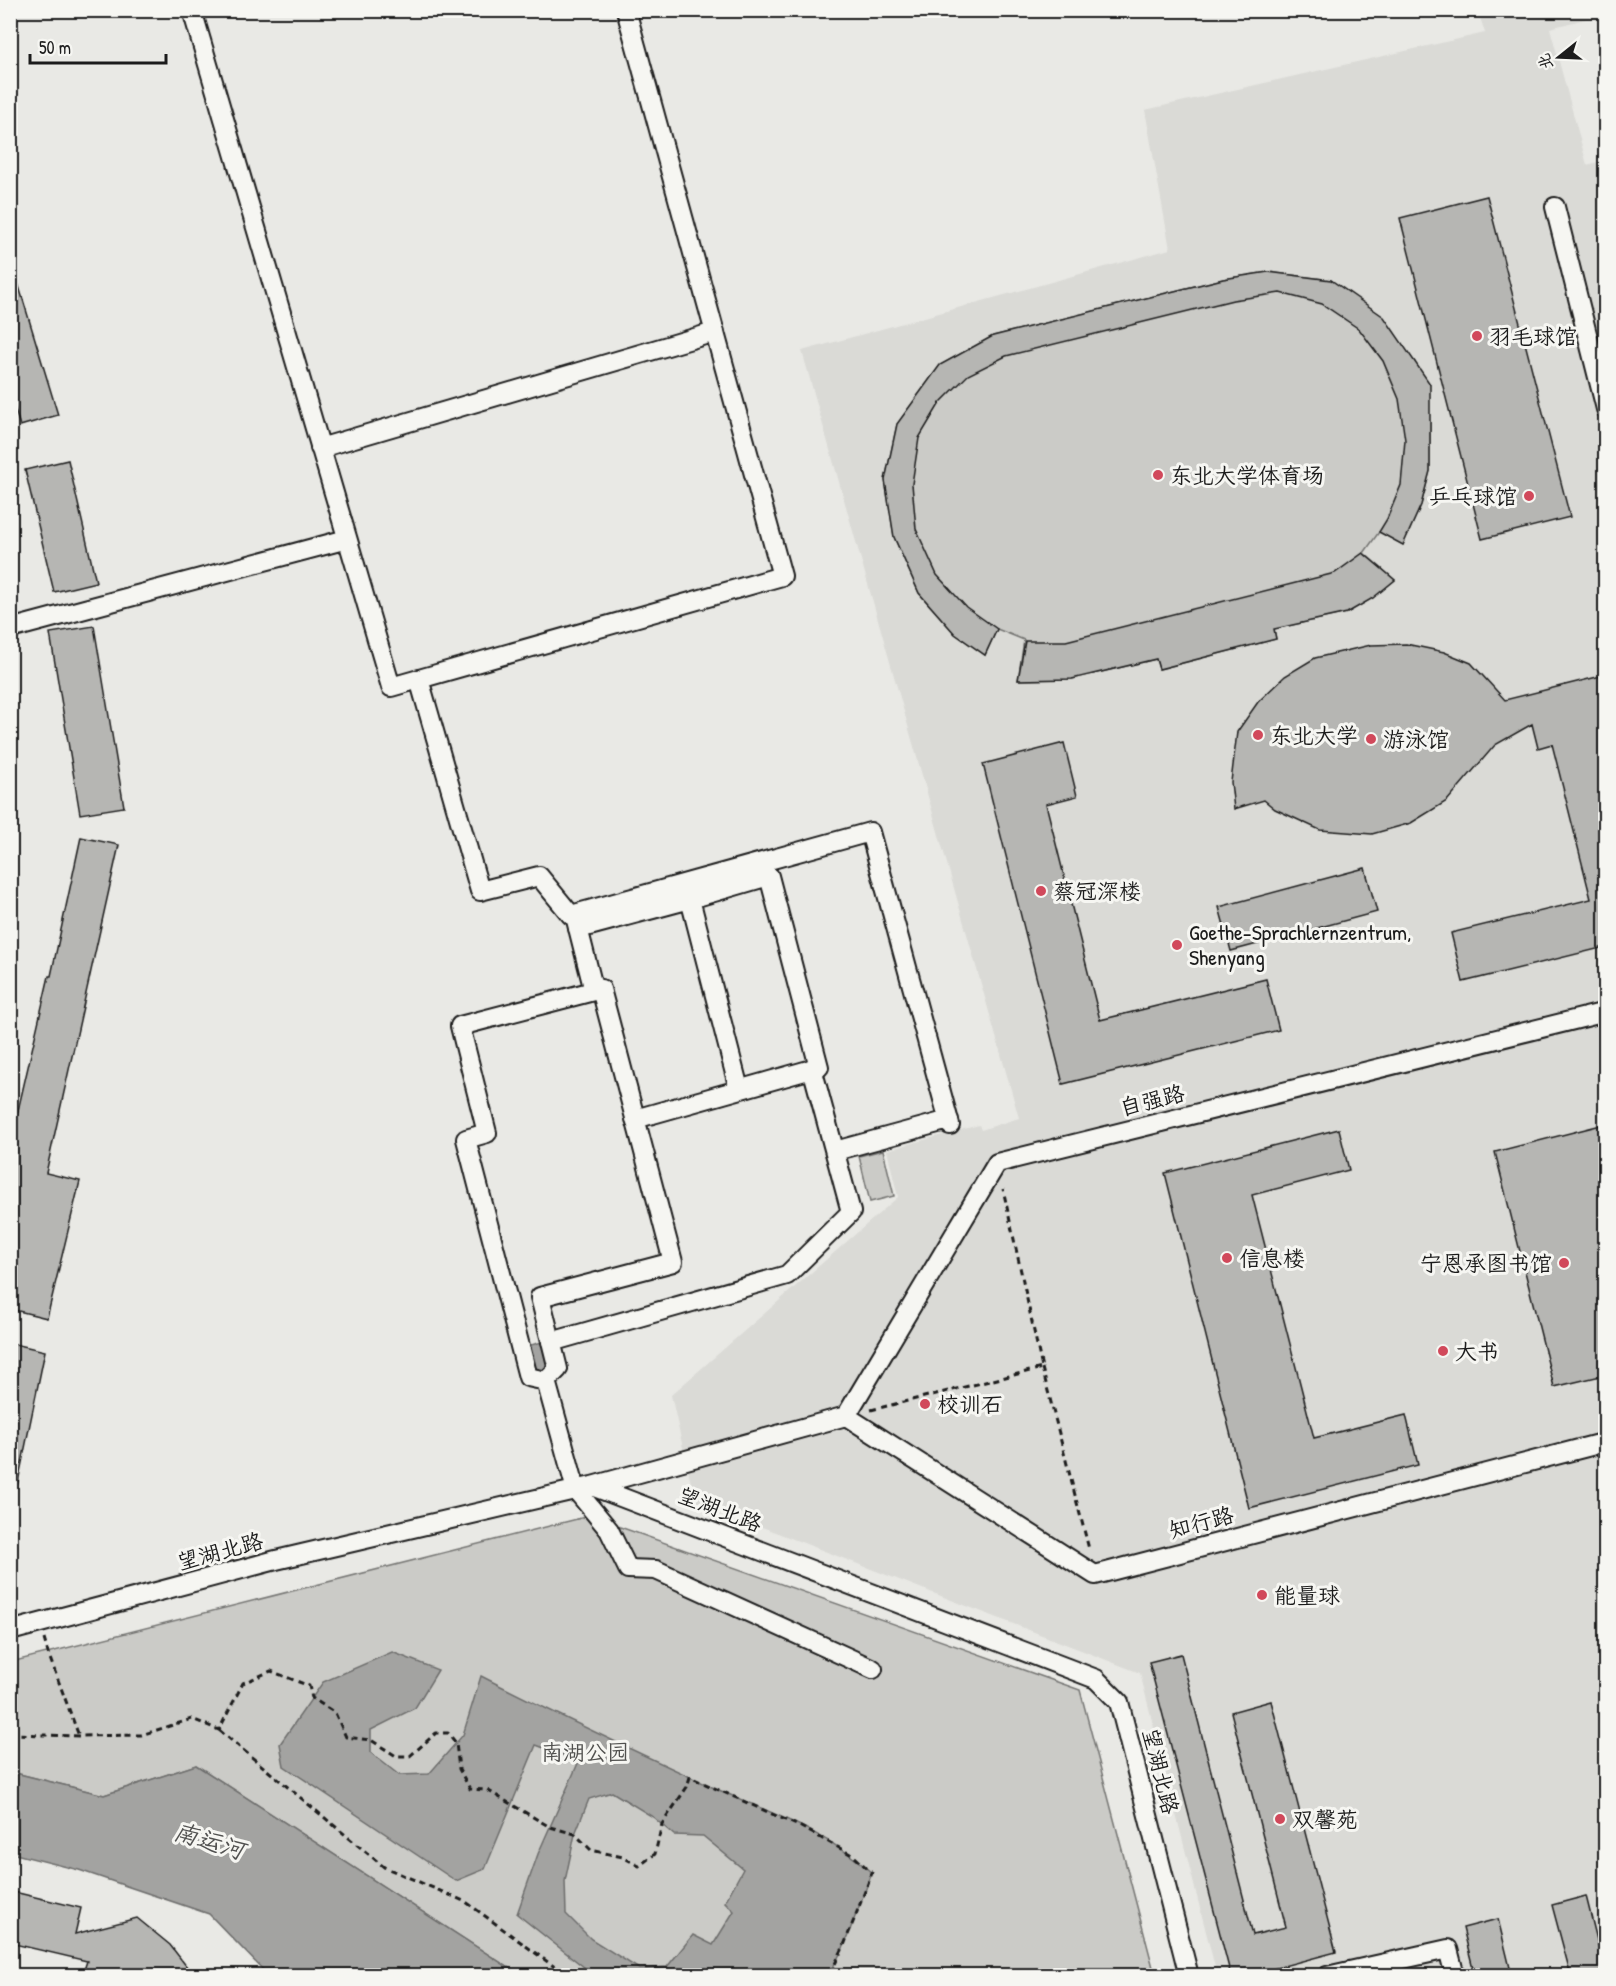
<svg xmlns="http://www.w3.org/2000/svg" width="1616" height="1986" viewBox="0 0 1616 1986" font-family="'Patrick Hand','LXGW WenKai TC',sans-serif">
<rect width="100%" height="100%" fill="#e9e9e5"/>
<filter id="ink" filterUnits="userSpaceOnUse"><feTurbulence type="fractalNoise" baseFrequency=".0167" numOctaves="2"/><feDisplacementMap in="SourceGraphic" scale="12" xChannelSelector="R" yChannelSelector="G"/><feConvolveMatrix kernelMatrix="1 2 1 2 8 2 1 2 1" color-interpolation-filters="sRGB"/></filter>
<g filter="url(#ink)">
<path fill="#dadad6" d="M 1478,11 L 1605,11 L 1605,14 L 1550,28 L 1587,165 L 1606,160 L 1605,1975 L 1217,1975 L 1140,1673 L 695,1501 L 671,1395 L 898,1197 L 887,1150 L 979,1125 L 981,1130 L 1019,1118 L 802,351 L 1170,249 L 1145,110 L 1485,33 Z"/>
<path fill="#cbcbc7" stroke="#747472" stroke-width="1.5" d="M 1268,272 L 1331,280 L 1415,362 L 1430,422 L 1430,471 L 1421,505 L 1403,545 L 1379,532 L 1364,553 L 1395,580 L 1373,598 L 1347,613 L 1274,629 L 1276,639 L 1159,669 L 1156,659 L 1072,679 L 1018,680 L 1024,640 L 997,629 L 985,655 L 955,634 L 919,593 L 894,537 L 885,480 L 897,424 L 940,365 L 993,336 L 1223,279 Z
M 883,1150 L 894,1196 L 870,1202 L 859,1156 Z
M 589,1516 L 1080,1690 L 1155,1975 L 520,1975 L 196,1765 L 104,1795 L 11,1772 L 11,1662 Z"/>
<path fill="#a3a3a1" stroke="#6d6d6c" stroke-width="1.5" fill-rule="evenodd" d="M 542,1342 L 547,1345 L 548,1370 L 535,1374 L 527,1346 Z
M 392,1652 L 438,1670 L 415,1708 L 371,1730 L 371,1753 L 399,1775 L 429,1774 L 463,1735 L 481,1676 C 557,1715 634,1751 712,1787 C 766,1811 828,1832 872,1873 L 843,1948 L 829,1975 L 594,1975 L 517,1914 L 538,1854 L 579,1761 L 536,1745 L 485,1869 L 456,1881 L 284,1766 L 280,1744 L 323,1682 ZM 612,1792 L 653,1817 L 674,1835 L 703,1836 L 743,1869 L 725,1902 L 734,1911 L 713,1945 L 693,1935 L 667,1967 L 639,1969 L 591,1939 L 566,1914 L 565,1881 L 575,1834 L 589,1799 Z
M 196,1765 L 520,1975 L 268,1975 L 209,1914 L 79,1870 L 11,1853 L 11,1772 L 104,1795 Z"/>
<path fill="#b6b6b3" stroke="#1c1c1c" stroke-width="1.5" d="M 1487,196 L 1570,517 L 1482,539 L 1400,218 Z
M 14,270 L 58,415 L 20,426 L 10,393 L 10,271 Z
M 1268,272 L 1331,280 L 1384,317 L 1430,384 L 1430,471 L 1421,505 L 1403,545 L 1379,532 L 1387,519 L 1401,485 L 1405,440 L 1399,399 L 1383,361 L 1359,329 L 1322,304 L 1280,293 L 1233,300 L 1006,356 L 968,375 L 940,403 L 919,438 L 912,484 L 916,529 L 937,575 L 966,607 L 997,629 L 985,655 L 955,634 L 919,593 L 894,537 L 885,480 L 897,424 L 940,365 L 993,336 L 1223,279 Z
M 68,460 L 96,582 L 54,592 L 25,470 Z
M 1363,553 L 1395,580 L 1373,598 L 1347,613 L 1274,629 L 1276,639 L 1159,669 L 1156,659 L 1072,679 L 1018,680 L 1025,641 L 1066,641 L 1335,573 Z
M 94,626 L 124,807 L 80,814 L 50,633 Z
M 1406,644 L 1444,652 L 1471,663 L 1505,700 L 1605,675 L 1605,947 L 1463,982 L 1451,933 L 1591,899 L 1552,744 L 1538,748 L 1532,724 L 1495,745 L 1447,801 L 1411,823 L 1372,834 L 1320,830 L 1275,809 L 1264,800 L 1234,809 L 1231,782 L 1237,732 L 1258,702 L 1285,676 L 1315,658 L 1371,645 Z
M 1064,743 L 1077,796 L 1046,804 L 1100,1020 L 1266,979 L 1279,1030 L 1063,1084 L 983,764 Z
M 81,837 L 119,845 L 46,1173 L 80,1181 L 47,1318 L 10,1309 L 10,1145 L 49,976 L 51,976 Z
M 1365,868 L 1377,912 L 1231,951 L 1219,907 Z
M 1605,1124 L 1605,1375 L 1554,1387 L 1495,1152 Z
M 1339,1129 L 1349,1170 L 1252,1195 L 1314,1438 L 1406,1415 L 1418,1465 L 1249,1508 L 1165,1173 Z
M 10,1343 L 45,1351 L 17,1487 L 10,1486 Z
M 1181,1654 L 1253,1935 L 1286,1927 L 1231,1712 L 1271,1701 L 1336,1952 L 1246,1976 L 1231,1976 L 1149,1662 Z
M 10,1891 L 81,1908 L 75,1934 L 137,1918 L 170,1945 L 194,1976 L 82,1976 L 87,1961 L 10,1943 Z
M 1586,1896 L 1605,1972 L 1605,1976 L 1571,1976 L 1552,1905 Z
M 1498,1919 L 1512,1976 L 1475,1976 L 1463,1928 Z"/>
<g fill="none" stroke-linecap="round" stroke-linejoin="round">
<g stroke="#1c1c1c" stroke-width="22">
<path id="minor" d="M 192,10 L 391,687 L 782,576 L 626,10
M 1555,207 L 1606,409
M 320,448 L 715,332
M 10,629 L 347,539
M 419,679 L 480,891 L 539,876 L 571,915 L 870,832 L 950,1125
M 576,920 L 594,991
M 578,929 L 690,899 L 739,1089
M 635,1119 L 819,1067 L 769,876 L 690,899
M 835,1151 L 949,1120
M 551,1342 L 787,1275 L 851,1212 L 812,1068
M 546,1381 L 528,1377 L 466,1139 L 487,1133 L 460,1026 L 601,989 L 673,1262 L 540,1297 L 558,1369 L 546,1381 L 576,1490 L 609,1530 L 628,1569 L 656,1570 L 873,1669
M 846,1416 L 997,1163 L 1606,1012
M 846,1416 L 1095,1575 L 1606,1442
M 592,1486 L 846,1416
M 10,1631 L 276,1560 L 592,1486 L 1096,1679 L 1119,1702 L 1189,1976
M 1327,1976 L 1448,1949 L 1455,1976"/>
</g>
<path stroke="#1c1c1c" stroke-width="3" stroke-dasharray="6 4.5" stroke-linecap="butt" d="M 10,581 L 17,608
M 1042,1368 L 1089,1549
M 871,1410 L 1042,1368 L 1003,1189
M 44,1639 L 48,1653 L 79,1736
M 219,1730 L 384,1867 L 466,1902 L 567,1976
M 10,1734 L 79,1736 L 141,1735 L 192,1719 L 219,1730 L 243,1683 L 271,1671 L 309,1686 L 312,1698 L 335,1713 L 346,1737 L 371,1740 L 396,1756 L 410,1756 L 436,1733 L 448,1733 L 456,1743 L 459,1769 L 470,1789 L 487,1790 L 550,1827 L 575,1834 L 591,1850 L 623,1857 L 639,1866 L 655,1854 L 662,1824 L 687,1787 L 690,1777 L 801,1827 L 854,1856 L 872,1873 L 843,1948 L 829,1976"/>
<use href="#minor" stroke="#f6f6f2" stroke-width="18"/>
</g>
</g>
<g fill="#d1495b" stroke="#f6f6f2" stroke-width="2">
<circle cx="1477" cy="336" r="6"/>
<circle cx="1158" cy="475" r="6"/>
<circle cx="1529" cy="496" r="6"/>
<circle cx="1258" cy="735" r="6"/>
<circle cx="1371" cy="739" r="6"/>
<circle cx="1041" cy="891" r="6"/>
<circle cx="1177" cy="945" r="6"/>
<circle cx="1227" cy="1258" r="6"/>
<circle cx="1564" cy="1263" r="6"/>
<circle cx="1443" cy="1351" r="6"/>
<circle cx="925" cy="1404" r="6"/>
<circle cx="1262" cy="1595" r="6"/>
<circle cx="1280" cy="1819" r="6"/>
</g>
<g text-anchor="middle" stroke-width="6" stroke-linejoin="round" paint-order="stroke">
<g font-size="22" fill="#1c1c1c" stroke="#f6f6f2" text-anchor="start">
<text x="1489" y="344">羽毛球馆</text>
<text x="1170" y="483">东北大学体育场</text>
<text x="1517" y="504" text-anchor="end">乒乓球馆</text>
<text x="1270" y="743">东北大学</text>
<text x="1383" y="747">游泳馆</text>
<text x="1053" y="899">蔡冠深楼</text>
<text x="1189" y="940">Goethe-Sprachlernzentrum,<tspan x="1189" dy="25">Shenyang</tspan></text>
<text x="1239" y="1266">信息楼</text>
<text x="1552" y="1271" text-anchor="end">宁恩承图书馆</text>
<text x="1455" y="1359">大书</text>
<text x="937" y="1412">校训石</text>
<text x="1274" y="1603">能量球</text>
<text x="1292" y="1827">双馨苑</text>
</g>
<g font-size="22" fill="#1c1c1c" stroke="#f6f6f2">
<text transform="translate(1152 1100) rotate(-14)" y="8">自强路</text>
<text transform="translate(720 1509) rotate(21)" y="8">望湖北路</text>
<text transform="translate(1201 1522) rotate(-15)" y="8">知行路</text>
<text transform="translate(220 1551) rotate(-15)" y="8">望湖北路</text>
<text transform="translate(1161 1771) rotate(76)" y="8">望湖北路</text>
</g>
<g font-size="22" fill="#51514f" stroke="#f6f6f2">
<text x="585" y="1760">南湖公园</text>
</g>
<g font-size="24" font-style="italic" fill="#525251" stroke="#f6f6f2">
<text transform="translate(209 1841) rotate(17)" y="8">南运河</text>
</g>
</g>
<rect width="1616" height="1986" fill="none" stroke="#f6f6f2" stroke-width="36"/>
<rect x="18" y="18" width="1580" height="1950" fill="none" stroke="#1c1c1c" stroke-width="2" filter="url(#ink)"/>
<g transform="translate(1559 57) rotate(252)" stroke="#f6f6f2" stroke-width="4.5" paint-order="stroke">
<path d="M0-4.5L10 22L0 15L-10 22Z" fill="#1c1c1c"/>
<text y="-9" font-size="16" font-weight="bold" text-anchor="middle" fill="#1c1c1c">北</text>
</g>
<path d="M30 54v9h136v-9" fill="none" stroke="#1c1c1c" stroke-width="3"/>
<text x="39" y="54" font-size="18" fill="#1c1c1c" stroke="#f6f6f2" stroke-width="4.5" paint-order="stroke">50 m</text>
</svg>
